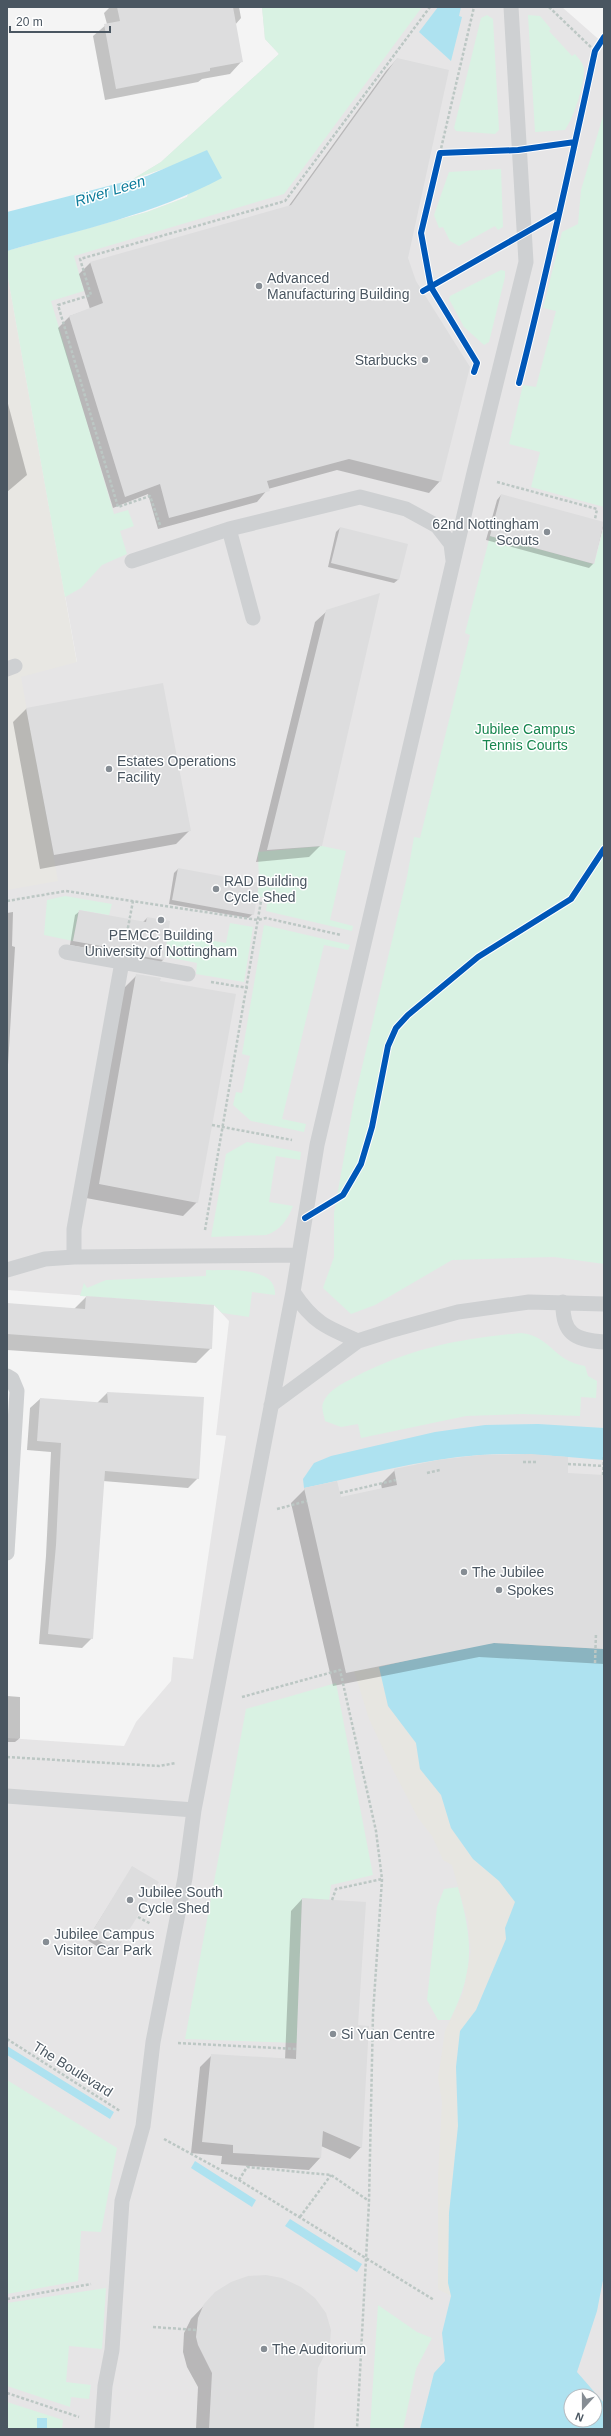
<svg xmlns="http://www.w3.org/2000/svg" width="611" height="2436" viewBox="0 0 611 2436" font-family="Helvetica,sans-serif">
<rect width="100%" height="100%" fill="#f4f4f4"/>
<path fill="#e8e7e3" d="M 7,272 L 77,663 L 322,846 L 7,891 Z"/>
<path fill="#e6e5e6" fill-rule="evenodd" d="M 262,7 L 562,7 L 604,44 L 604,2429 L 7,2429 L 7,1738 L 124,1746 L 136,1722 L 171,1681 L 173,1657 L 193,1659 L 226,1436 L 216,1435 L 229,1321 L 214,1305 L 7,1290 L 7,890 L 58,881 L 21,677 L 77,662 L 7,272 L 7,251 L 147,212 L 187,197 L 207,150 L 183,162 L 133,179 L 161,162 L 279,54 L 265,39 ZM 571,2396 L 595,2396 L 595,2420 L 571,2420 Z"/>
<path fill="#d9f2e3" d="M 262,7 L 422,7 L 284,194 L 74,256 L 84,291 L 51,301 L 114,514 L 128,510 L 134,526 L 120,531 L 127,554 L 102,565 L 81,588 L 65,597 L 7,272 L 7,251 L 147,212 L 187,197 L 207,150 L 183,162 L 133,179 L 161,162 L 279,54 L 265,39 Z
M 487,15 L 493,19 L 499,130 L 495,134 L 456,131 L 454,128 L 481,18 Z
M 528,15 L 540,16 L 551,29 L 549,31 L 572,56 L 575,54 C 579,59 584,64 584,70 C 584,86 574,117 565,130 L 535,132 Z
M 604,113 L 604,507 L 531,487 L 540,452 L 509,444 L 523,385 L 536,387 L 556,311 L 543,308 L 562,232 L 578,224 L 581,190 Z
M 501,169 L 503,227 L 498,230 L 495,226 L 459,246 L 450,241 L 443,227 L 439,228 L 434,215 L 449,172 Z
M 501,270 L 505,271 L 505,277 L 489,342 L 484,345 L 464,327 L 449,299 L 450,296 Z
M 604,527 L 604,1264 L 554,1257 L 452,1260 L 375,1305 L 351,1314 L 323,1288 L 334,1257 L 334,1213 L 354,1101 L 407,877 L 414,837 L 420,838 L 470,635 L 465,633 L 490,536 L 594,564 Z
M 322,846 L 346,851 L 330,920 L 353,926 L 352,931 L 266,911 L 268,898 L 257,896 L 259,883 L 258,852 Z
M 65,896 L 112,904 L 109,915 L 79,910 L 73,941 L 44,935 L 47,900 Z
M 230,923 L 253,927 L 244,982 L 196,974 L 197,963 L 147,953 L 168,933 L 226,943 Z
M 264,925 L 350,945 L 348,950 L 324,945 L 282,1119 L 306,1124 L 304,1132 L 251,1121 L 233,1105 L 236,1092 L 242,1093 L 250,1056 L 242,1054 Z
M 247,1142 L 301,1152 L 300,1160 L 276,1156 L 269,1202 L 293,1206 C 288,1219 280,1231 266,1235 L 211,1237 L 226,1154 Z
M 206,1270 C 226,1271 277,1265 275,1295 L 252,1292 L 249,1317 L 222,1313 L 214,1305 L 80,1296 L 84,1283 L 87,1288 L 106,1280 L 206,1276 Z
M 521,1333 C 551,1336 553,1361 585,1366 L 588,1376 L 597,1381 L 596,1398 L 581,1397 L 580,1416 L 523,1414 L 466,1416 L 361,1438 L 358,1424 L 341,1427 L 325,1421 C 324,1415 321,1408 323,1403 C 328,1390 342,1384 353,1378 C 410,1348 458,1339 521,1333 Z
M 336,1683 L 373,1875 L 331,1885 L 329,1901 L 302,1899 L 297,2043 L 185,2039 L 246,1709 Z
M 458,1887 C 473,1941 475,1970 450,2020 L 438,2020 L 427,2000 L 437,1907 L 444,1889 Z
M 7,2080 L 117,2148 L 101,2232 L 81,2231 L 78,2281 L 7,2294 Z
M 106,2288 L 102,2349 L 69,2346 L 66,2382 L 91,2385 L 89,2399 L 71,2397 L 70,2407 L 7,2386 L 7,2303 Z
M 378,2305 L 417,2332 L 432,2338 L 416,2369 L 403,2429 L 370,2429 Z
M 7,2402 L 63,2420 L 62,2429 L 7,2429 Z"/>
<path fill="#e7e6e1" d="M 379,1667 L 388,1706 L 416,1743 L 420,1769 L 441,1795 L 451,1828 L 473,1859 L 499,1881 L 515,1902 L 505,1928 L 506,1939 L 476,2010 L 460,2032 L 456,2067 L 458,2126 L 449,2213 L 448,2283 L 451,2296 L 438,2289 L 438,2176 L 442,2102 L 438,2078 L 445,2031 L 463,1993 L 471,1952 L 468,1922 L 452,1865 L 443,1860 L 432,1836 L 418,1818 L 394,1772 L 369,1719 L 354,1671 Z"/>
<path fill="#aee2f0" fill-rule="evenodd" d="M 438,7 L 461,7 L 459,16 L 462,17 L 451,61 L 419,32 Z
M 207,150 L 222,178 C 155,214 80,230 7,251 L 7,212 L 147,176 Z
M 538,1424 L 604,1428 L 604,1460 C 563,1457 521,1452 480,1455 C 421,1459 362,1476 304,1488 L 303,1479 L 314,1463 L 331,1456 L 435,1432 L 485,1425 Z
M 494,1643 L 604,1649 L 604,2275 L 597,2311 L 577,2372 L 604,2403 L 604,2429 L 420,2429 L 434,2373 L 445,2361 L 442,2333 L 451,2296 L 448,2283 L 449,2213 L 458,2126 L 456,2067 L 460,2031 L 476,2010 L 506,1939 L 505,1928 L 515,1902 L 499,1881 L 473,1859 L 451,1828 L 441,1795 L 420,1769 L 416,1743 L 388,1706 L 379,1667 L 465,1647 ZM 571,2396 L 595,2396 L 595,2420 L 571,2420 Z
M 7,2046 L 114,2112 L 110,2119 L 7,2055 Z
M 195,2161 L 256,2200 L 252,2207 L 191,2168 Z
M 290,2219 L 362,2264 L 357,2272 L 285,2226 Z
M 37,2418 L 47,2418 L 47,2429 L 37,2429 Z"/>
<path fill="#0003" d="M 110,7 L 239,7 L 241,18 L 235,25 L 241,62 L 230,74 L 202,79 L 198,82 L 105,100 L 93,36 L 107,24 L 104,13 Z
M 397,59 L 407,258 L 440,481 L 429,493 L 337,470 L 268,489 L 257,502 L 158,529 L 148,494 L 113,508 L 58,328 L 70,316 L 90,309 L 79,274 L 90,263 L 288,207 L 386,71 Z
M 7,400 L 27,475 L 7,492 Z
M 501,495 L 604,523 L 593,564 L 589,568 L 486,540 L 497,500 Z
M 340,528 L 399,579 L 394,583 L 328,567 L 336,532 Z
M 327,611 L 321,845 L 309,857 L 256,862 L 315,622 Z
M 27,708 L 190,830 L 176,844 L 40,869 L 13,722 Z
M 178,869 L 253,914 L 248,918 L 169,904 L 174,873 Z
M 80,911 L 142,923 L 147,918 L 169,922 L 163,960 L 159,964 L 136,957 L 70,945 L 75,915 Z
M 13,912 L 12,946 L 15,947 L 7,1082 L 7,913 Z
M 137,975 L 159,981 L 197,1202 L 183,1216 L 86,1198 L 123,989 Z
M 86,1297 L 211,1348 L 196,1363 L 7,1350 L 7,1304 L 74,1309 Z
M 107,1393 L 198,1478 L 188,1488 L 103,1481 L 92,1638 L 82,1648 L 39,1644 L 46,1556 L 51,1452 L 27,1450 L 30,1408 L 40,1399 L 97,1403 Z
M 395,1470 L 604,1476 L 604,1664 L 479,1657 L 333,1686 L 291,1503 L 305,1489 L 340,1498 L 382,1489 L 381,1484 Z
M 7,1696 L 20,1697 L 20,1738 L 15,1742 L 7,1742 Z
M 132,1868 L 116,1951 L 111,1955 L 87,1940 Z
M 302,1899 L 357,2026 L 361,2147 L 350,2159 L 321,2146 L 320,2158 L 309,2170 L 221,2164 L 222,2156 L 191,2153 L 200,2067 L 212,2055 L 285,2060 L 291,1911 Z
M 216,2293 L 317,2367 L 313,2429 L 196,2429 L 198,2387 L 187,2367 L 183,2352 L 184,2333 L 191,2319 Z"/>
<path fill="#ddddde" d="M 117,7 L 233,7 L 243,62 L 210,68 L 210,71 L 116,89 L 104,24 L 120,21 Z
M 397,58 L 449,70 L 408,258 L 416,281 L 470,367 L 441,482 L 349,459 L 267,481 L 270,491 L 169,518 L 160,484 L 125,497 L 69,316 L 103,303 L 90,262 L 291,205 Z
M 501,494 L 604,522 L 594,564 L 490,536 Z
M 340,527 L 408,544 L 399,580 L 331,563 Z
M 380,593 L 322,846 L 267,850 L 326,610 Z
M 163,683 L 191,831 L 54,855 L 26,708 Z
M 178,868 L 259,883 L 254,915 L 172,900 Z
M 79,910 L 146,922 L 147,917 L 170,921 L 164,960 L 140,956 L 140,953 L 73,941 Z
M 136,974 L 161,978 L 160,981 L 236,994 L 198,1203 L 99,1184 Z
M 86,1296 L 214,1305 L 212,1349 L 7,1334 L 7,1303 L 85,1309 Z
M 107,1392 L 204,1397 L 199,1479 L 105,1471 L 93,1639 L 48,1634 L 56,1545 L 61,1443 L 37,1441 L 40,1398 L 108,1403 Z
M 531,1454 L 568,1457 L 568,1473 L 604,1475 L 604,1649 L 494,1643 L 346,1673 L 304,1488 L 337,1481 L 341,1497 L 397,1485 L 394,1469 L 438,1460 L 480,1455 Z
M 132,1866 L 159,1882 L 116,1951 L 90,1935 Z
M 302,1898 L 366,1902 L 358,2025 L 369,2026 L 362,2148 L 323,2131 L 321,2158 L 233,2153 L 233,2145 L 202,2142 L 211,2054 L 296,2059 Z
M 266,2275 L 282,2278 L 301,2287 L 315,2298 L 326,2313 L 331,2330 L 330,2344 L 318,2368 L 314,2429 L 209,2429 L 212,2373 L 198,2345 L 196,2337 L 198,2318 L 204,2304 L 215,2292 L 231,2282 L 248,2276 Z"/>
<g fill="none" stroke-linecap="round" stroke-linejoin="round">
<path stroke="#bcc7c4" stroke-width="2.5" stroke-dasharray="3 2" stroke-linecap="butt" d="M 549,7 L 595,51
M 440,153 L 474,7
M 497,482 L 597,509 L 595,519
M 160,525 L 150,496 L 118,507 L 58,305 L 91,295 L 80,259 L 285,201 L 430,7
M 7,901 L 66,891 L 258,920 L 266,918 L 341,935
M 126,938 L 133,901
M 211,982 L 248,988
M 212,1125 L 292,1140
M 205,1230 L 261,901 L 256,900
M 523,1462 L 536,1462
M 568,1464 L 604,1466
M 427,1473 L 440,1470
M 603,1475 L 604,1457
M 340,1493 L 396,1480
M 277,1509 L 307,1501
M 595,1663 L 596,1633
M 242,1697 L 340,1670 L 376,1831 L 382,1879 L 373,2014 L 369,2202 L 357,2429
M 7,1757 L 159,1766 L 176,1763
M 332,1900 L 336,1889 L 382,1879
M 138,1917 L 151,1924
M 7,2039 L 120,2111
M 178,2043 L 296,2049
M 164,2139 L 239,2180 L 434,2300
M 239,2180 L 247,2167 L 331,2175 L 369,2201
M 300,2217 L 331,2175
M 7,2299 L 91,2284
M 153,2327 L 197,2330
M 7,2393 L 79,2417"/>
<path stroke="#ced0d2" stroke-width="15" d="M 229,529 L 253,618
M 132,561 L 229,529 L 360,497 L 406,509 L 437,526 L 451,544 L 453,560
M 7,669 L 15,666
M 66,952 L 122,962 L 74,1229 L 74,1257
M 122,962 L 188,974
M 7,1270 L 45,1259 L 74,1257 L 299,1255
M 293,1292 C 313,1322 325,1327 358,1341
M 563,1302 C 562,1333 574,1340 604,1342
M 7,1376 L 12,1379 L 17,1391 L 7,1553
M 271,1405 L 358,1341 L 389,1331 L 458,1312 L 529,1302 L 604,1304
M 7,1796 L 194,1810
M 102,2429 L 105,2386 L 112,2350 L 122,2201 L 143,2126 L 153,2042 L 185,1878 L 194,1810 L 293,1292 L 317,1145 L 473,477 L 526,262 L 511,7"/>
<g stroke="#fff" stroke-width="8">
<path id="cycleway" d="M 423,291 L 558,214
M 474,372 L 477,363 L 431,287 L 421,233 L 440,153 L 518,150 L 575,142
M 519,383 C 547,273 571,162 595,51 L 604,37
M 305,1218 L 343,1195 L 361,1164 L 372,1127 L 388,1046 L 396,1028 L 408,1015 L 478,957 L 571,899 L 604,849"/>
</g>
<use href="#cycleway" stroke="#0057b8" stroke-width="6"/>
</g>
<g fill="#868d94" stroke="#fff" stroke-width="1.5">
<circle cx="259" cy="286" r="4"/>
<circle cx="425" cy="360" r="4"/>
<circle cx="547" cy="532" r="4"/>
<circle cx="109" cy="769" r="4"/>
<circle cx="216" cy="889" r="4"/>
<circle cx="161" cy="920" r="4"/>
<circle cx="464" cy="1572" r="4"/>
<circle cx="499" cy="1590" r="4"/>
<circle cx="130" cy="1900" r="4"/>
<circle cx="46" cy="1942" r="4"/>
<circle cx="333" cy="2034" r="4"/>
<circle cx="264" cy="2349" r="4"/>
</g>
<g text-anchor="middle" stroke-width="3" stroke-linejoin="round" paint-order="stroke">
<g font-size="14" fill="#4a5661" stroke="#fff" text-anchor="start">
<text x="267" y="283">Advanced<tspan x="267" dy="16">Manufacturing Building</tspan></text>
<text x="417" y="365" text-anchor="end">Starbucks</text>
<text x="539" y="529" text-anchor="end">62nd Nottingham<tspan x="539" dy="16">Scouts</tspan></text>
<text x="117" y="766">Estates Operations<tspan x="117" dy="16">Facility</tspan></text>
<text x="224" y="886">RAD Building<tspan x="224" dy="16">Cycle Shed</tspan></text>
<text x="161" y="940" text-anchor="middle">PEMCC Building<tspan x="161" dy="16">University of Nottingham</tspan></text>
<text x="472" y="1577">The Jubilee</text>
<text x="507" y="1595">Spokes</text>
<text x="138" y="1897">Jubilee South<tspan x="138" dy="16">Cycle Shed</tspan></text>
<text x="54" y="1939">Jubilee Campus<tspan x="54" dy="16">Visitor Car Park</tspan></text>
<text x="341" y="2039">Si Yuan Centre</text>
<text x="272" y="2354">The Auditorium</text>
</g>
<g font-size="14" fill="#17864f" stroke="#fff">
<text x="525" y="734">Jubilee Campus<tspan x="525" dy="16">Tennis Courts</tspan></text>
</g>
<g font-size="14" fill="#4a5661" stroke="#fff">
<text transform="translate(73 2069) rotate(32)" y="5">The Boulevard</text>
</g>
<g font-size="15" font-style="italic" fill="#0c7c9b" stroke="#fff">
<text transform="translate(110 191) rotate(-17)" y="5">River Leen</text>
</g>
</g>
<rect width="611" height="2436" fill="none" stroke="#4a5661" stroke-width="16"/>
<g transform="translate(583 2408) rotate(201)"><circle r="19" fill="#ffffff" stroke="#b7bbc0"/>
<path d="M0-3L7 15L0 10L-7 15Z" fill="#868d94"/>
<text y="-6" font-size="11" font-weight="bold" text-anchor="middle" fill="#4a5661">N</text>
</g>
<path d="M10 26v6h100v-6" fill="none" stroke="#4a5661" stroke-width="2"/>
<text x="16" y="26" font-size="12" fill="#4a5661" stroke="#ffffff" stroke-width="3" paint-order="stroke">20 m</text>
</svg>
